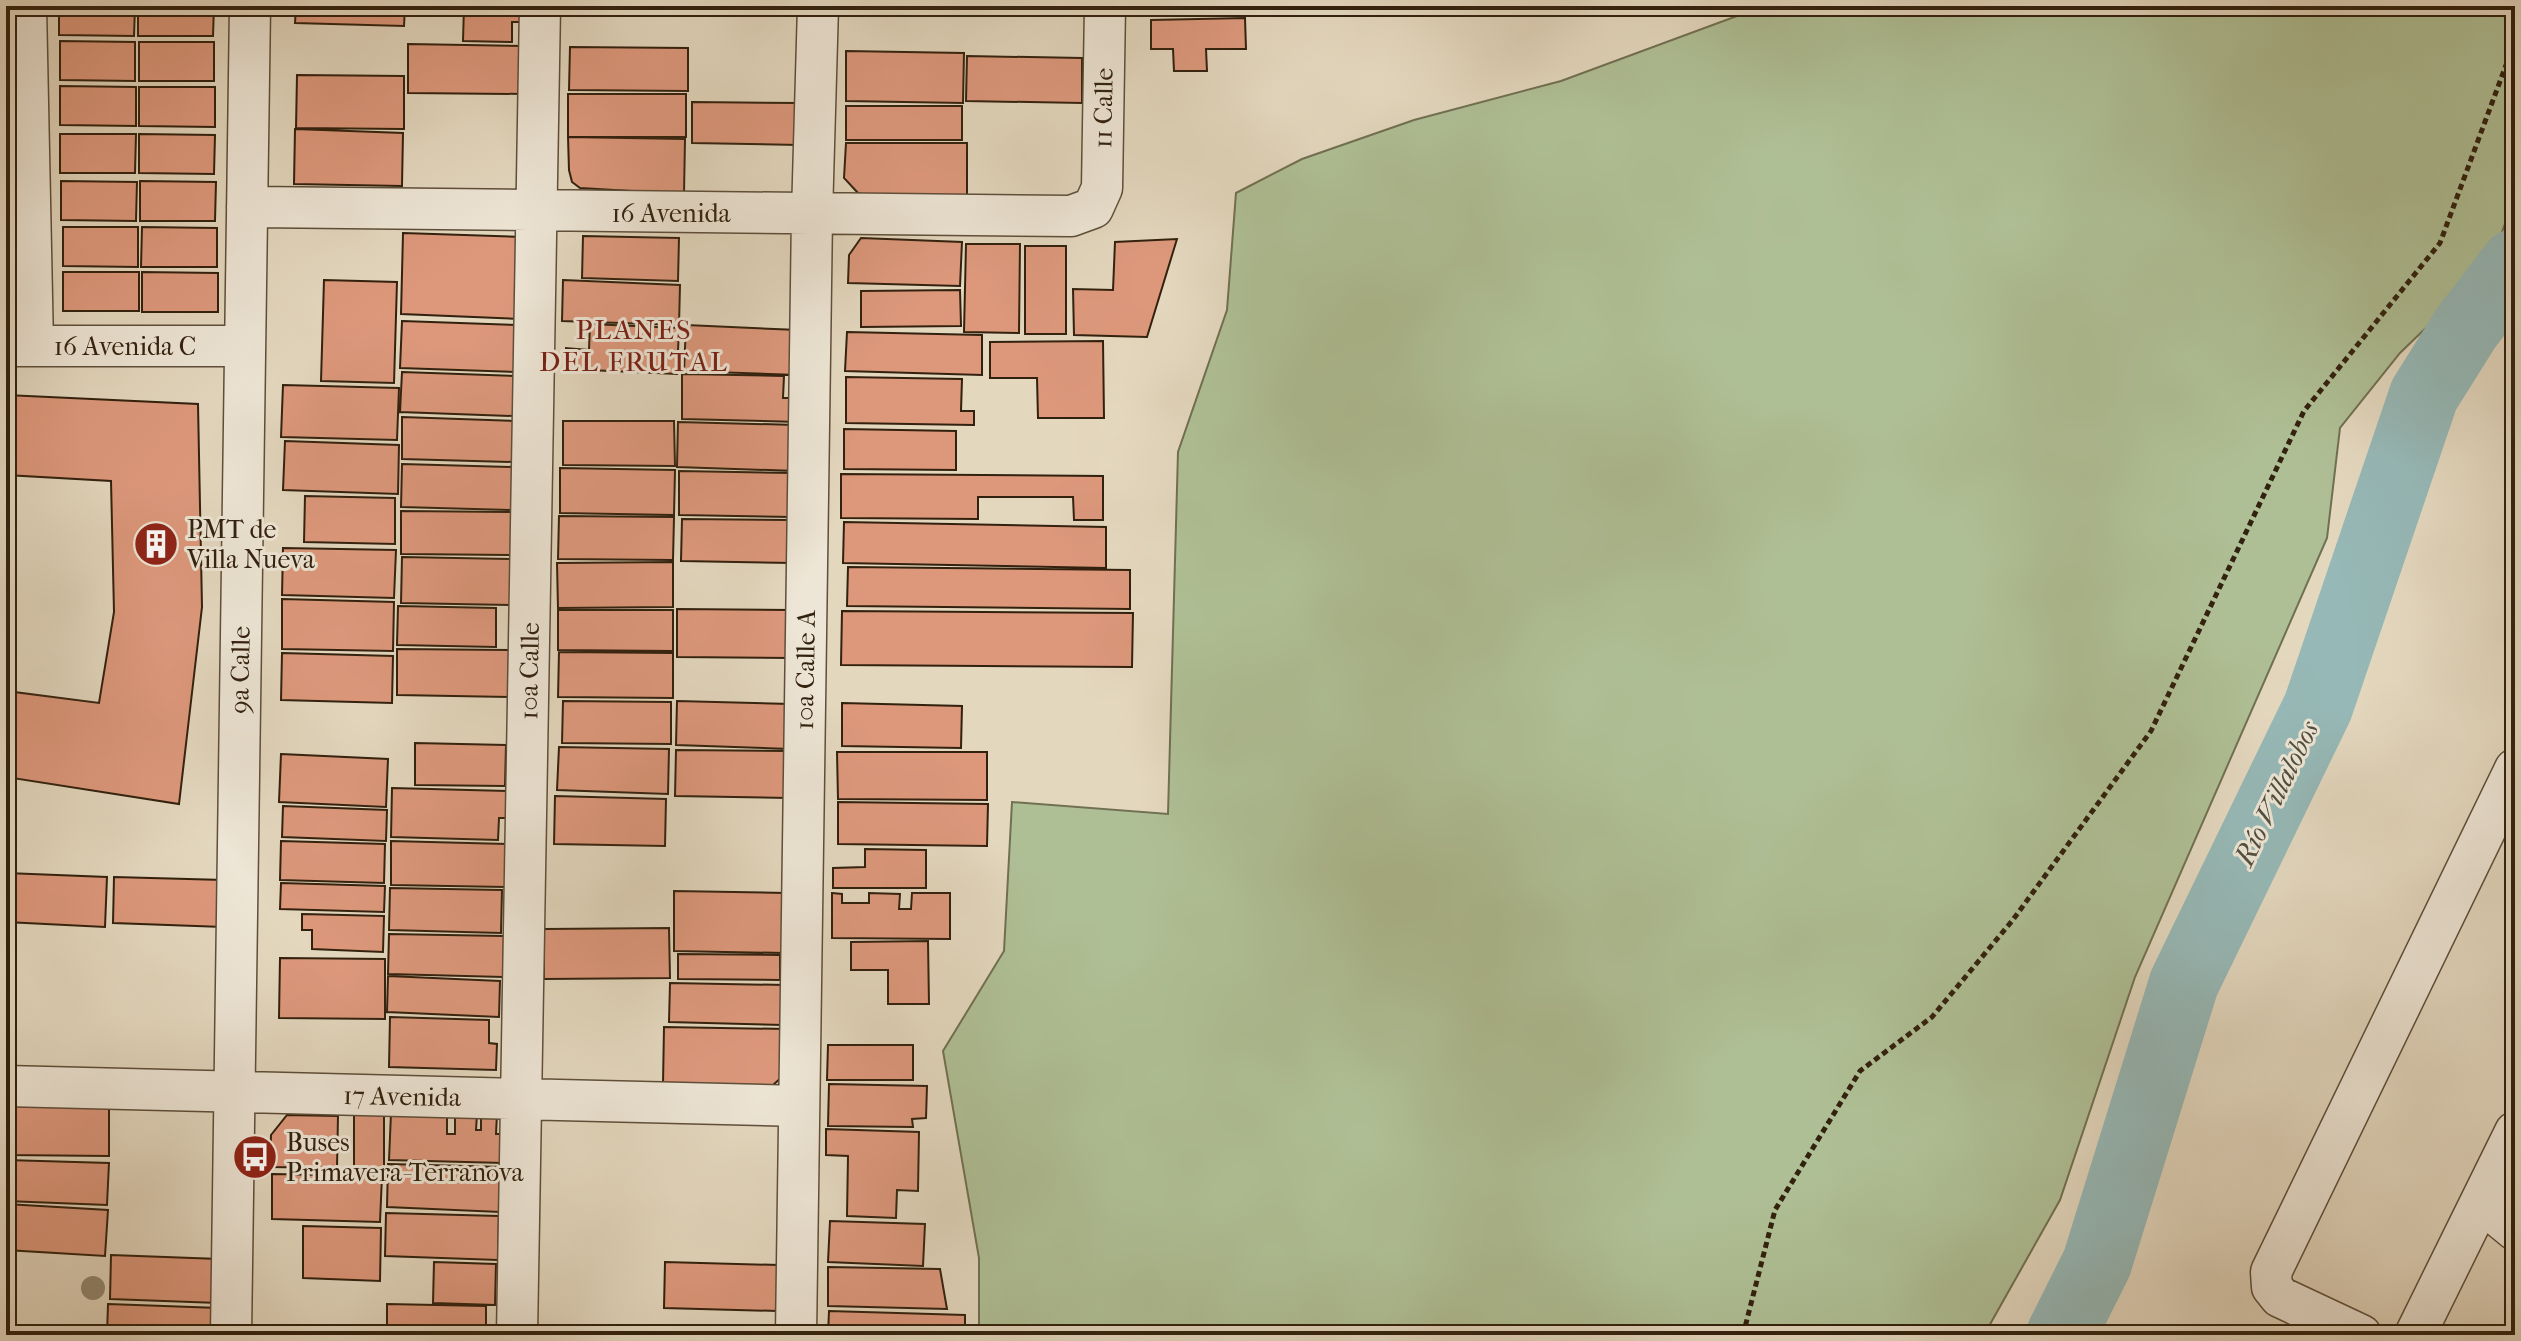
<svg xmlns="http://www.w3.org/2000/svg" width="2521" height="1341" viewBox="0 0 2521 1341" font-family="'IM FELL French Canon',serif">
<rect width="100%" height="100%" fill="#e3d7be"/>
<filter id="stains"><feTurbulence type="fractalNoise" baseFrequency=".0025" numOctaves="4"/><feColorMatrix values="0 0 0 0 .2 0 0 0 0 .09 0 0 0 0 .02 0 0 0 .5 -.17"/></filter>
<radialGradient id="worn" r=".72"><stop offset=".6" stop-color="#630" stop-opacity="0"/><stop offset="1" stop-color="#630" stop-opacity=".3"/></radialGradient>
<path fill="#afbf95" stroke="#707052" stroke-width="2" d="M 1764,6 L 2515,6 L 2515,197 L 2489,267 L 2400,353 L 2340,428 L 2327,538 L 2135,977 L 2060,1200 L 1984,1335 L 979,1335 L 979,1258 L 943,1051 L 1004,951 L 1012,802 L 1168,814 L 1178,452 L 1227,310 L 1236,193 L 1302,159 L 1414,120 L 1561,81 Z"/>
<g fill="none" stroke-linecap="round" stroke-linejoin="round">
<path stroke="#96b8b6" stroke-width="70" d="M 2061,1335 L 2097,1263 L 2184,983 L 2318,707 L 2424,395 L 2466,328 L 2515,264"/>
</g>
<path fill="#dd987c" stroke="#32210e" stroke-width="2" d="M 59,6 L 135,6 L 134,36 L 59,35 Z
M 138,6 L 214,6 L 213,36 L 138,36 Z
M 296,6 L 405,6 L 404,26 L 295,23 Z
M 464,6 L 523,6 L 522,22 L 512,22 L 512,42 L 463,41 Z
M 850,6 L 966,6 L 966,9 Z
M 970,6 L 1083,6 L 1082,12 L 970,8 Z
M 1245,18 L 1246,49 L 1206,49 L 1207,71 L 1174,71 L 1173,49 L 1151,49 L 1151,20 Z
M 60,41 L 135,42 L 135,81 L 60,80 Z
M 139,42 L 214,42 L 214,81 L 139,81 Z
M 408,44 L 524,46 L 524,94 L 408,93 Z
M 570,47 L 688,48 L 688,91 L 569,90 Z
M 846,51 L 964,53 L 963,103 L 846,101 Z
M 967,56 L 1082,58 L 1082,103 L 966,101 Z
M 297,75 L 404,76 L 404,129 L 296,128 Z
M 60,86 L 136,87 L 136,126 L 60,125 Z
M 139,87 L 215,87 L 215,127 L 139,126 Z
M 568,94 L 686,94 L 686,137 L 568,137 Z
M 692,102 L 799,103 L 799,145 L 692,143 Z
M 846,106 L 962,106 L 962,140 L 846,140 Z
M 295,129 L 403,133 L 402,186 L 294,184 Z
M 60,134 L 136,134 L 135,173 L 60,173 Z
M 139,134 L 215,135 L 214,174 L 139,173 Z
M 568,137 L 685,139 L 684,194 L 580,188 L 572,182 L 569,170 Z
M 6,141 L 11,141 L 11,217 L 6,217 Z
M 846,143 L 967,143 L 967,199 L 871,196 L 858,193 L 844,178 Z
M 61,181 L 137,182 L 136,221 L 61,220 Z
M 140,181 L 216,182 L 215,221 L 140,221 Z
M 6,220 L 11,220 L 11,297 L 6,297 Z
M 63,227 L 138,227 L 138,267 L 63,266 Z
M 142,227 L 217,228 L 217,267 L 141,267 Z
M 403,233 L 523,237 L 519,319 L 401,314 Z
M 583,236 L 679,238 L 678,281 L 582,278 Z
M 861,238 L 962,242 L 960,286 L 848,283 L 849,255 Z
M 1177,239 L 1147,337 L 1074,335 L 1073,289 L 1113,290 L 1115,242 Z
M 966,244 L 1020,244 L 1019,333 L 964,332 Z
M 1025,246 L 1066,246 L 1066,334 L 1025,334 Z
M 63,272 L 139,272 L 139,311 L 63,311 Z
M 142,272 L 218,273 L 218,312 L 142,312 Z
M 324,280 L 397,282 L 394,383 L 321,381 Z
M 563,280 L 680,285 L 679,325 L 562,321 Z
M 960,290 L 961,326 L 861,327 L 861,291 Z
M 402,321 L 518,325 L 517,372 L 400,368 Z
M 590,324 L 679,328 L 677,374 L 566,369 L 566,348 L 589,350 Z
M 686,325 L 798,330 L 797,375 L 684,371 Z
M 847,332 L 982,335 L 982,375 L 845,371 Z
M 1103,341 L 1104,418 L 1038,418 L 1037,378 L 990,378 L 990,342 Z
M 402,372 L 515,376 L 513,416 L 400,412 Z
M 682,374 L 784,376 L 783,398 L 799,398 L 799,422 L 682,419 Z
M 846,377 L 962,379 L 961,411 L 974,411 L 974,425 L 846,423 Z
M 283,385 L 399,388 L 397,440 L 281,437 Z
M 6,395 L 198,404 L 202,607 L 179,804 L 6,777 L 6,691 L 99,703 L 114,612 L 111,481 L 6,475 Z
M 402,417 L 515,421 L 514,462 L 402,459 Z
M 563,421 L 674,421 L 675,466 L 563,465 Z
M 678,422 L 797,425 L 796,471 L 677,467 Z
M 844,429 L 956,431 L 956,470 L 844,469 Z
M 285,441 L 399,445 L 398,494 L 283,490 Z
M 402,464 L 513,467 L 513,510 L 401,507 Z
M 560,468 L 675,470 L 674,515 L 560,513 Z
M 679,471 L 793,473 L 792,517 L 679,515 Z
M 841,474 L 1103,476 L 1103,520 L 1074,520 L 1073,497 L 978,497 L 978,519 L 841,518 Z
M 305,496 L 395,498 L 395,544 L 304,542 Z
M 401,511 L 518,512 L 517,555 L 401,554 Z
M 559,516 L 674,517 L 673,560 L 558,559 Z
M 682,519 L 792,520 L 792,563 L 681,561 Z
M 844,522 L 1106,527 L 1106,568 L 843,563 Z
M 283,548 L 396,550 L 394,598 L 282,595 Z
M 402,557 L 516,559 L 515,605 L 401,603 Z
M 673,562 L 673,607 L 558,608 L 557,563 Z
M 848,567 L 1130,570 L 1130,609 L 847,606 Z
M 282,599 L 394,602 L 393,651 L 282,649 Z
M 398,606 L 496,608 L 496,647 L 397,645 Z
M 677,609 L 790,610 L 790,658 L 677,657 Z
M 558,610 L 673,610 L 673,651 L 558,650 Z
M 842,611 L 1133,613 L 1132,667 L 841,665 Z
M 397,649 L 516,650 L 516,697 L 397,695 Z
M 559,652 L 673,653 L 673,698 L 558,697 Z
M 282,653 L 393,656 L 392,703 L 281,700 Z
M 563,701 L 671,702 L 671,744 L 562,743 Z
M 677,701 L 790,704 L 789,749 L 676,745 Z
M 842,703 L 962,706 L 961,748 L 842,746 Z
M 415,743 L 506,745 L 505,786 L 415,785 Z
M 559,747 L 669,749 L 668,794 L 557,790 Z
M 676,750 L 789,751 L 789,798 L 675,796 Z
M 837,752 L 987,752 L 987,800 L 838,799 Z
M 281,754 L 388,759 L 386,807 L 279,802 Z
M 392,788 L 507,791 L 507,818 L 499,818 L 498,840 L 391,837 Z
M 555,796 L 666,799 L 665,846 L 554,844 Z
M 838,802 L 988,804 L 987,846 L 838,844 Z
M 283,806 L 387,810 L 386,841 L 282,837 Z
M 281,841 L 385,844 L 384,883 L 280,880 Z
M 391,841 L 507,844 L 506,887 L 391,885 Z
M 865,849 L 926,850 L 926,888 L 833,888 L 833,868 L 865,867 Z
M 6,873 L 107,877 L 105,927 L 6,922 Z
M 114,877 L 224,880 L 223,927 L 113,923 Z
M 281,883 L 385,886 L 384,912 L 280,909 Z
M 390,888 L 502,890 L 501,933 L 389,930 Z
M 674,891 L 785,893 L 784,953 L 674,951 Z
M 832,893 L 842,894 L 842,903 L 869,903 L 869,893 L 900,894 L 899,909 L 911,909 L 912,893 L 950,893 L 950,939 L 832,938 Z
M 302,914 L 384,916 L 383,952 L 312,949 L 312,930 L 302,930 Z
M 669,928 L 670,978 L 544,979 L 544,929 Z
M 389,934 L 504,936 L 503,977 L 388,974 Z
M 928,941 L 929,1004 L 888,1004 L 888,970 L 851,970 L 851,942 Z
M 678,954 L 780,955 L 780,980 L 678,979 Z
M 280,958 L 385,959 L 385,1019 L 279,1018 Z
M 388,976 L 500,981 L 499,1017 L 387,1012 Z
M 670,983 L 785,985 L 784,1025 L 669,1022 Z
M 390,1017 L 489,1020 L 489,1043 L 497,1044 L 496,1070 L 389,1067 Z
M 664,1027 L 785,1029 L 784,1075 L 772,1086 L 663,1084 Z
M 828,1045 L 913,1045 L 913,1080 L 827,1080 Z
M 829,1084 L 927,1086 L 926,1118 L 912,1119 L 913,1127 L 828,1126 Z
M 6,1105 L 109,1106 L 109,1156 L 6,1155 Z
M 391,1113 L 447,1115 L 447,1134 L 455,1134 L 455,1114 L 477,1114 L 476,1130 L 481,1130 L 481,1114 L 497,1114 L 496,1134 L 505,1134 L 504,1163 L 389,1160 Z
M 287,1115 L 338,1116 L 337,1168 L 270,1167 L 271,1135 Z
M 354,1115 L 384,1115 L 384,1171 L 354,1170 Z
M 826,1129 L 919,1132 L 918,1191 L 897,1190 L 896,1218 L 847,1216 L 848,1156 L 826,1155 Z
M 6,1160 L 109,1163 L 107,1205 L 6,1201 Z
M 388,1164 L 501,1167 L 500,1212 L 387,1207 Z
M 272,1174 L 382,1176 L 380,1222 L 272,1219 Z
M 6,1204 L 108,1210 L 105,1256 L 6,1250 Z
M 386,1213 L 499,1216 L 498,1260 L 385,1256 Z
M 830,1221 L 925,1224 L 923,1266 L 828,1262 Z
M 303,1226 L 381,1228 L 380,1281 L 303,1278 Z
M 111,1255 L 219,1259 L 218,1303 L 110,1299 Z
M 434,1262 L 496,1264 L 495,1305 L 433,1303 Z
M 665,1262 L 778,1265 L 777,1311 L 664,1308 Z
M 828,1267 L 940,1269 L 947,1309 L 828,1306 Z
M 108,1304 L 219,1308 L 218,1335 L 107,1335 Z
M 387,1304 L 486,1306 L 486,1329 L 500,1329 L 500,1335 L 387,1335 Z
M 829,1311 L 965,1315 L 965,1335 L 828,1335 Z
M 268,1327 L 380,1328 L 380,1335 L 268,1335 Z"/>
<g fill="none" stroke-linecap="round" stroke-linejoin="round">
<g stroke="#5e4e3a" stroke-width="43">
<path id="minor" d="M 26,6 L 33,346
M 247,207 L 1071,216 L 1093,208 L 1102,188 L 1105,6
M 6,346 L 245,346
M 6,1086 L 799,1106
M 2481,1202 L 2515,1230
M 231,1335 L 250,6
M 517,1335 L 540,6
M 796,1335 L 812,215 L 818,6
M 2361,1335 L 2280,1297 L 2272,1287 L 2271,1272 L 2515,769
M 2415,1335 L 2515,1132"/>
</g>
<path stroke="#32210e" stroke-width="5" stroke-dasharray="6 4" stroke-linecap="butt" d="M 1743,1335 L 1775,1210 L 1860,1071 L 1932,1017 L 2012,921 L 2151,731 L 2304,411 L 2440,243 L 2515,41"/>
<use href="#minor" stroke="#ede5d5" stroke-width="40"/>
</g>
<circle fill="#938870" cx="93" cy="1288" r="12"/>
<defs>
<g id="building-disc" transform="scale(2.3)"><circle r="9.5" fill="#8f2418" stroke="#ede5d5"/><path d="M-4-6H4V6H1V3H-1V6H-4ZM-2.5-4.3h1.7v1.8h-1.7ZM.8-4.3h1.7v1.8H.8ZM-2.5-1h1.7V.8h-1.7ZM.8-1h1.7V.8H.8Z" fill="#fff"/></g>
<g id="bus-disc" transform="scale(2.3)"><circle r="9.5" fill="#8f2418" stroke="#ede5d5"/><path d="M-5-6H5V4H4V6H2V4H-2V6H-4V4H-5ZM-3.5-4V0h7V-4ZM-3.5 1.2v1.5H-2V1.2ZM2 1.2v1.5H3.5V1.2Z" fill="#fff"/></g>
</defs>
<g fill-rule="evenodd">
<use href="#building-disc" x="156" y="544"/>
<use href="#bus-disc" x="255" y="1157"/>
</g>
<g text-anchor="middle" stroke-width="6" stroke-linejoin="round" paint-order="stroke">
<g font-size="26" fill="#32210e" stroke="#ede5d5">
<text transform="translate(1103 108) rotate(-89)" y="9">11 Calle</text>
<text x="671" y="222">16 Avenida</text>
<text x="125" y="355">16 Avenida C</text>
<text transform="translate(240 670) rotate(-89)" y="9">9a Calle</text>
<text transform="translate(805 670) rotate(-89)" y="9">10a Calle A</text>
<text transform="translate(529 671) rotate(-89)" y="9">10a Calle</text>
<text transform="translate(402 1096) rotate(1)" y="9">17 Avenida</text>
</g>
<g font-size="26" fill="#32210e" stroke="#ede5d5" text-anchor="start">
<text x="187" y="538">PMT de<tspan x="187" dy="30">Villa Nueva</tspan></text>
<text x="286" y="1151">Buses<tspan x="286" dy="30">Primavera-Terranova</tspan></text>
</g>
<g font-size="28" letter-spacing="2" fill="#7a1f14" stroke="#ede5d5">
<text x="634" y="339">PLANES<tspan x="634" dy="32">DEL FRUTAL</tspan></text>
</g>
<g font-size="28" font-style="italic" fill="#504e40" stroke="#ede5d5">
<text transform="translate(2276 793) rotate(-64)" y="10">Río Villalobos</text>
</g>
</g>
<rect width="2521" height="1341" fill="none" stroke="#e3d7be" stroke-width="32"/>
<rect x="8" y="8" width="2505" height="1325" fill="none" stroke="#32210e" stroke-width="4"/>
<rect x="16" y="16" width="2489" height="1309" fill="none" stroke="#32210e" stroke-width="2"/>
<rect width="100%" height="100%" filter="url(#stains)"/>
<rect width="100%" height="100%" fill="url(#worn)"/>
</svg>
